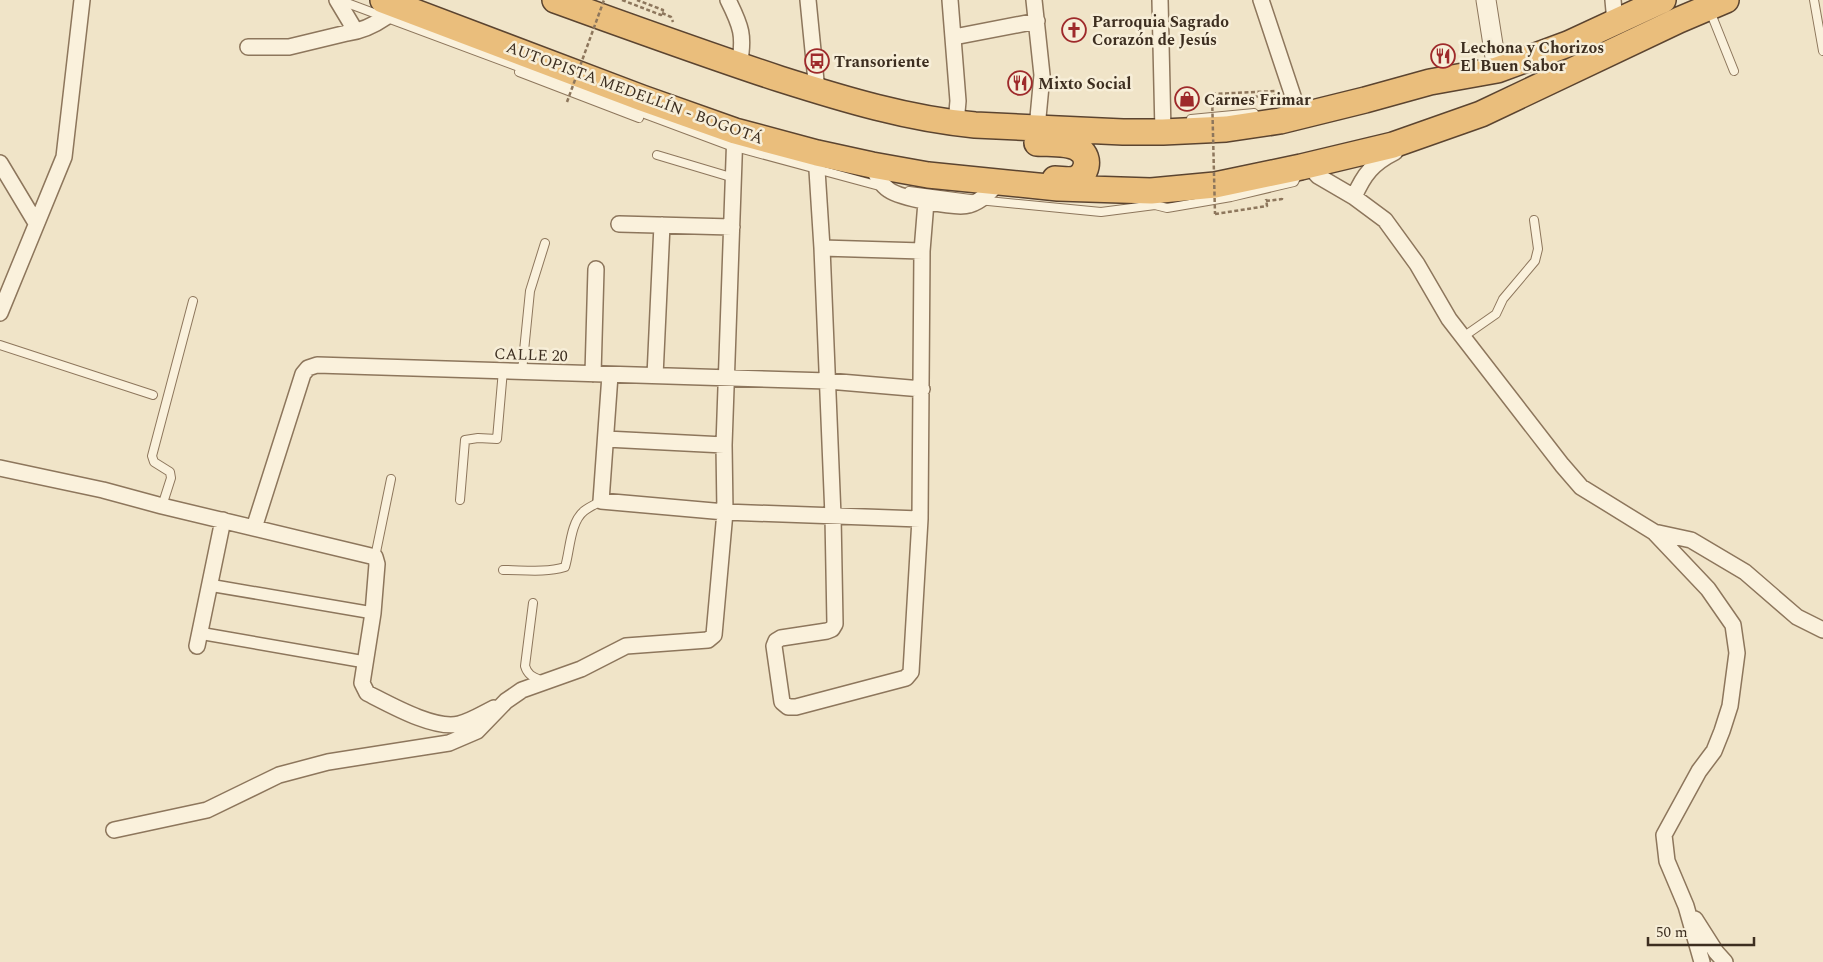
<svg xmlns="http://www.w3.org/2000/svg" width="1823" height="962" viewBox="0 0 1823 962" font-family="Spectral,serif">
<rect width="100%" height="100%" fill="#f0e4c8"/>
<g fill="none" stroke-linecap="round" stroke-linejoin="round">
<g stroke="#8d765c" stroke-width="10">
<path id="service" d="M 339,0 L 728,145 L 883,187
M 1814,0 L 1823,51
M 1710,11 L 1734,71
M 519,72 L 639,118
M 1191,119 L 1254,113
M 657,155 L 734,178
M 909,191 L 978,200 L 1101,212 L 1155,205 L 1167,208 L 1231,197 L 1294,182 L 1298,174
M 1463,337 L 1496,314 L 1503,299 L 1535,261 L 1538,249 L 1534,220
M 0,345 L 153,395
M 522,371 L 530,291 L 545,243
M 460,500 L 465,440 L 478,438 L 497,439 L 503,370
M 162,506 L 171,478 L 170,472 L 154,462 L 152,456 L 193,301
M 375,557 L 391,479
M 503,570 C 524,570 545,573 565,567 C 570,551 570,522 584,511 C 589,507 596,504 601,501
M 533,603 L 525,666 C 528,676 534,677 543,681"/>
</g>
<g stroke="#8d765c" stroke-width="14">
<path id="pedestrian" d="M 209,585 L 373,613
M 199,633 L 365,662"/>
</g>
<g stroke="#8d765c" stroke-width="18">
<path id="minor" d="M 728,0 C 741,26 745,36 739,65
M 808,0 L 817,91
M 950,0 L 958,101 L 956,123
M 1034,0 L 1042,75 L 1037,128
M 1160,0 L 1163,132
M 1261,0 L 1300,117
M 1613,0 L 1615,22
M 347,33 C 362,31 373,26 386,17
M 954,37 L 1037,21
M 248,47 L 289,47 L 347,33 L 351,29 L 352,25 L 337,0
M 817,153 L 817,170 L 822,248 L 833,516 L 835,624 L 832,629 L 827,631 L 781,638 L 776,641 L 774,646 L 782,702 L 788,707 L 796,707 L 906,678 L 911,672 L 920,519 L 922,251 L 926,202
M 0,163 L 36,223
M 872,165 C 876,174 880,184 889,190 C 900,198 957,209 969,205 C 982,201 990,192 999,182
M 1308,165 L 1318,176 L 1354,197 L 1385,220 L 1417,264 L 1449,319 L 1562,465 L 1581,487 L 1654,532 L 1708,589 L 1733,625 L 1737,653 L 1730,706 L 1722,731 L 1714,751 L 1699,771 L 1664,835 L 1667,861 L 1686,906 L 1702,962
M 1354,197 C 1364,174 1373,163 1395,152
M 619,224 L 732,227
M 822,248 L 922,251
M 0,313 L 64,157 L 82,0
M 593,374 L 596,269
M 610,375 L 601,501 L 725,512 L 920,519
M 655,376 L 662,225
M 606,439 L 724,445
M 0,468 L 103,490 L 162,506 L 375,557 L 377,564 L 373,613 L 362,683 L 367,693 C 389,704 434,730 459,724 C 471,721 482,714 494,708
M 254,528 L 303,374 L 308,368 L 317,365 L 828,381 L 922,389
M 1654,532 L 1691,540 L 1745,572 L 1797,617 L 1823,630
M 197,646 L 223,520
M 114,830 L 207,810 L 279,775 L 328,762 L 449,743 L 477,731 L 506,701 L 522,690 L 581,669 L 626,646 L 708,640 L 714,635 L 725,512 L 724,445 L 735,131
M 1695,919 L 1716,952 L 1725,962"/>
</g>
<g stroke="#8d765c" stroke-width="21">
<path id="tertiary" d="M 1486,0 L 1497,70"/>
</g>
<g stroke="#5b4430" stroke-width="28">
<path id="trunk" d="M 383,0 L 642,98 L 735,131 L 817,153 L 872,165 L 928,175 L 1058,188 L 1151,191 L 1215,185 L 1301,167 L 1393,145 L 1481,114 L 1679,20 L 1726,0
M 555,0 C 630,27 704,54 780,79 C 843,99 909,119 975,125 L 1123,132 L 1163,132 L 1226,129 L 1280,121 L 1365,100 L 1430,82 L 1497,70 L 1568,44 L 1663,0
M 1037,143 C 1050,144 1070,142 1080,150 C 1091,158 1087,175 1075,179 C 1069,181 1061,179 1055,179"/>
</g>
<path stroke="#8d765c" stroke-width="2.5" stroke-dasharray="4 2.5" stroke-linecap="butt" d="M 622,0 L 661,15 L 663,10 L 637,0
M 662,13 L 671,17 L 673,22
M 1212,94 L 1276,91
M 1222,105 L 1221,99 L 1278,95
M 1266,201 L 1282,199 L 1282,196
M 1215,214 L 1267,206 L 1266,199"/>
<use href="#service" stroke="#faf1dc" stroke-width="8"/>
<use href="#pedestrian" stroke="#faf1dc" stroke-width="11"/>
<use href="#minor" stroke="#faf1dc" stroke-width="15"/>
<use href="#tertiary" stroke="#faf1dc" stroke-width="19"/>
<use href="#trunk" stroke="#eabe7c" stroke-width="25"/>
<path stroke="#8d765c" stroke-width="2.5" stroke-dasharray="4 2.5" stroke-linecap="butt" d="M 1212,94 L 1215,214
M 567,102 L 604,0"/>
</g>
<defs>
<g id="church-ring" transform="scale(1.25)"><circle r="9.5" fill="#f7eed8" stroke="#9e2a2b" stroke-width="1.5"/><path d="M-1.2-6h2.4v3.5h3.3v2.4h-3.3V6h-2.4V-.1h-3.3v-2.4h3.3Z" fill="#9e2a2b"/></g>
<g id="restaurant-ring" transform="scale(1.25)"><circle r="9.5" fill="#f7eed8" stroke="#9e2a2b" stroke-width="1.5"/><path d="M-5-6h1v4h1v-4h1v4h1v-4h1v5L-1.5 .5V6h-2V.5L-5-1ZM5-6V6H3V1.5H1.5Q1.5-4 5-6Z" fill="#9e2a2b"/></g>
<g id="bus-ring" transform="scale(1.25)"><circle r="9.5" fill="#f7eed8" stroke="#9e2a2b" stroke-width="1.5"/><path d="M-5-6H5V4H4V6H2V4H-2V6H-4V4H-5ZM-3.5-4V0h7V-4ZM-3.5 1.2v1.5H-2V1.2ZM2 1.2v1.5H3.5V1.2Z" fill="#9e2a2b"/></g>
<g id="shop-ring" transform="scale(1.25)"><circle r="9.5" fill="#f7eed8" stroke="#9e2a2b" stroke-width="1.5"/><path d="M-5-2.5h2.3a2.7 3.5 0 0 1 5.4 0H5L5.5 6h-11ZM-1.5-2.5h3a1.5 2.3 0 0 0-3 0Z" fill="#9e2a2b"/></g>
</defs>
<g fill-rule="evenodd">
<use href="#church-ring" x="1074" y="30"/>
<use href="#restaurant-ring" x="1443" y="56"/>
<use href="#bus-ring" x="817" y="61"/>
<use href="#restaurant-ring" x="1020" y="83"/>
<use href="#shop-ring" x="1187" y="99"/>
</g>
<g text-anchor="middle" stroke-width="5" stroke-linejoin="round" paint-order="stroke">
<g font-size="16" font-weight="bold" fill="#3d2e20" stroke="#f7eed8" text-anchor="start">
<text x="1092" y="27">Parroquia Sagrado<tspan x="1092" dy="18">Corazón de Jesús</tspan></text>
<text x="1460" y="53">Lechona y Chorizos<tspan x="1460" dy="18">El Buen Sabor</tspan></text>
<text x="834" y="67">Transoriente</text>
<text x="1038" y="89">Mixto Social</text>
<text x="1204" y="105">Carnes Frimar</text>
</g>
<g font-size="16" fill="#3d2e20" stroke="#f7eed8">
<text transform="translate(635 92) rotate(20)" y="6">AUTOPISTA MEDELLÍN - BOGOTÁ</text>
<text transform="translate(531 354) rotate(2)" y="6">CALLE 20</text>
</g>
</g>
<path d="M1648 937v8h106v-8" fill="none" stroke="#3d2e20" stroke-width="2.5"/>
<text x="1656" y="937" font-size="15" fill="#3d2e20" stroke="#f7eed8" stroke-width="4" paint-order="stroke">50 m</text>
</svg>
